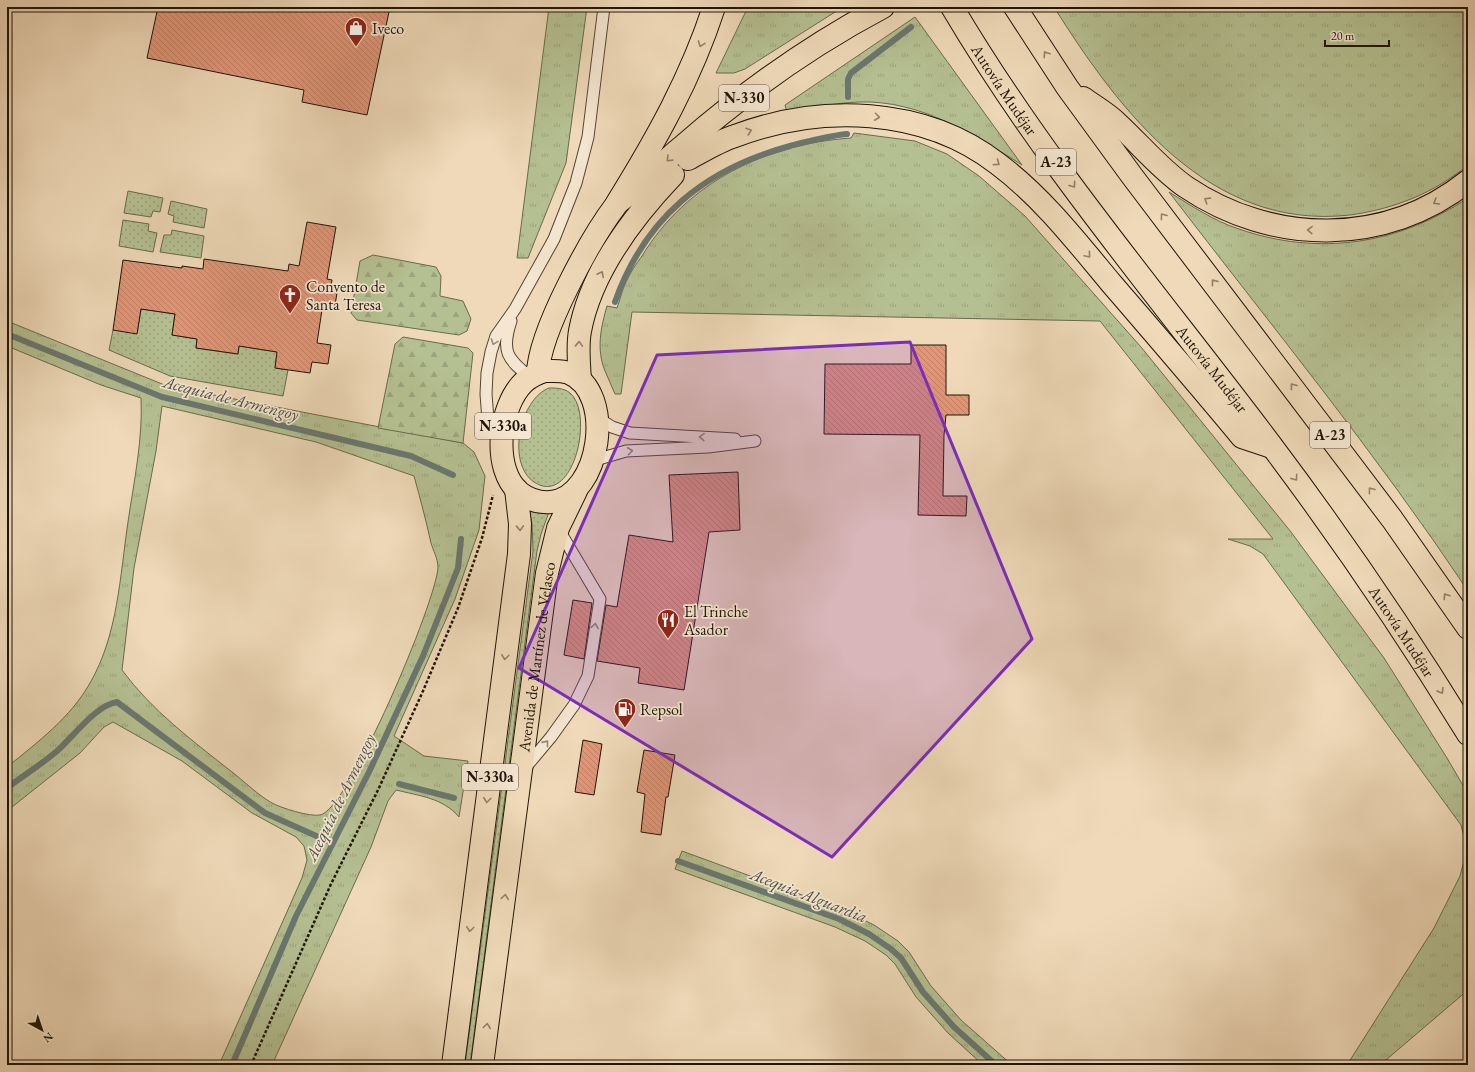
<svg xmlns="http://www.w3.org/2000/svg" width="1475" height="1072" viewBox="0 0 1475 1072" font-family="'EB Garamond',serif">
<defs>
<pattern id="grass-tufts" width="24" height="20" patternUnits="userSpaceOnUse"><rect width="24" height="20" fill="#b5c092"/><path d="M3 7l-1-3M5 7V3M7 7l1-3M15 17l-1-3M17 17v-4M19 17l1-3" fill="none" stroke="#9ba47c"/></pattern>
<pattern id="forest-firs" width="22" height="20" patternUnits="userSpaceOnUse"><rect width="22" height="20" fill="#b5c092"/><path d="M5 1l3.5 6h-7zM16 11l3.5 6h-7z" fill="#9ba47c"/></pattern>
<pattern id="park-dots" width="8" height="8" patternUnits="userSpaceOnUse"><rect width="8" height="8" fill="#b5c092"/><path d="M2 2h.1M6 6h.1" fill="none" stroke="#9ba47c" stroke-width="1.8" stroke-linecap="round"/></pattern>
<pattern id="building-back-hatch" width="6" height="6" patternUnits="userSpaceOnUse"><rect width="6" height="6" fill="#e29678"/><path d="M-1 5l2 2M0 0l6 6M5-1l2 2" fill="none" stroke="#c18066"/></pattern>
</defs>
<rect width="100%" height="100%" fill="#efd9b8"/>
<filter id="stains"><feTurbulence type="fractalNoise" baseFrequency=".005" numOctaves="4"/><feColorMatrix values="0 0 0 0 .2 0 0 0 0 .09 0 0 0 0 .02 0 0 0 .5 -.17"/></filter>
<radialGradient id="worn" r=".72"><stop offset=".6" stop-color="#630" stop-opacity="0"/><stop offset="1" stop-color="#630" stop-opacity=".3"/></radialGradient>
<path fill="url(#grass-tufts)" stroke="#6a6a4c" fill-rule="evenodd" d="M 549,7 L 587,7 L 566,163 L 528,258 L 517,258 Z
M 748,7 L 843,7 L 745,69 L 734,73 L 716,73 Z
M 1054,7 L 1468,7 L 1468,165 C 1434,193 1394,209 1350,215 C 1210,231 1120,112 1054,7 Z
M 915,17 L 1022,165 C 973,134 920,100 859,102 C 834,103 811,108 787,113 L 785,105 Z
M 854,133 L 915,141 L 947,154 L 979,176 L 1025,216 L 1141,347 L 1291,532 L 1384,658 L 1447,758 L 1468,794 L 1468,990 L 1380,1065 L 1347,1065 L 1434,928 L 1460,876 L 1467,849 L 1461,825 L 1263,554 L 1250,546 L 1228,539 L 1273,539 L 1100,321 L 632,312 L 621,394 L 615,394 C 612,386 608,379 605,371 C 596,349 601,327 607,306 L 617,308 C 620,300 622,290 626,282 C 630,273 636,264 642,256 C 687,182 766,144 851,138 Z
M 1169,192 C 1192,206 1214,221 1239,229 C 1320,257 1398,244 1468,198 L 1468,591 C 1376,453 1270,324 1169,192 Z
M 7,321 L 167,386 L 463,443 L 474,452 L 485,476 L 479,530 L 455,599 L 394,736 L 424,756 L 468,761 L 459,817 C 443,798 420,796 396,790 L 388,801 L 371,847 L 272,1065 L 219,1065 L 302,878 L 307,860 L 304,846 L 296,837 L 252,813 L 182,761 L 113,722 L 104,727 L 80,753 L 7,811 L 7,767 C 37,743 71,717 90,683 C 118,635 120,575 128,522 C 134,481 143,439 141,398 L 101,385 L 7,346 ZM 162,406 L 316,442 L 414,476 C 420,498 426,520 431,543 C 433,550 438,559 438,567 C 437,600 348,811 320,815 C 310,817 281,808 272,803 C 258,795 245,782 232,772 C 194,742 151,710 122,670 L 134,568 L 156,451 Z
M 682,851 L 843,910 L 874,925 L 898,941 L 909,952 L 931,986 L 961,1020 L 1012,1065 L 983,1065 L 948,1033 L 916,997 L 895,964 L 886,955 L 865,941 L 835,927 L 675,869 Z"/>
<path fill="url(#forest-firs)" stroke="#6a6a4c" d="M 373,255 L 436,267 L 441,276 L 440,296 L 463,301 L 471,319 L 467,331 L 459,335 L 357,320 L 351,313 L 360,261 Z
M 403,337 L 468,348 L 473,353 L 463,443 L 378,428 L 395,344 Z"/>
<path fill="url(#park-dots)" stroke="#6a6a4c" d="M 128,191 L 163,198 L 160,212 L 153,211 L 151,217 L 124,213 Z
M 171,201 L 207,209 L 204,228 L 173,222 L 174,216 L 168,214 Z
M 123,220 L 149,224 L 148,231 L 157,233 L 153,252 L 119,246 Z
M 172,230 L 204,236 L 201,258 L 160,252 L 164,235 L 171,235 Z
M 141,309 L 175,314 L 172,335 L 197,339 L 196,348 L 238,354 L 239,346 L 277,352 L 275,368 L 288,370 L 283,396 L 170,376 L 109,350 L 113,330 L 137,333 Z
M 549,388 C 556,388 564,388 570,393 C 595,414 573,508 534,482 C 506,463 520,399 549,388 Z
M 529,509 L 549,512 L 541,534 L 537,551 L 470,1065 L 465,1065 L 533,551 L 532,524 Z"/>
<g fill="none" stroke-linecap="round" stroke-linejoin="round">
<path stroke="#6a7770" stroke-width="6" d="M 848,97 L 848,79 L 851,73 L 911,27
M 615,302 C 645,217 705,169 790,146 C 809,141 827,136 847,134
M 7,334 L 162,397 L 411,456 L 453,475
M 399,784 L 454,798
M 7,788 C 24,775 42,764 57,751 C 73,737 96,705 117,702 L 265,813 L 332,843
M 678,861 L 839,919 L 869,934 L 891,949 L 901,958 L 923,992 L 954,1027 L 996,1065
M 232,1065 L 296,916 L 369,772 L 423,656 L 458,568 L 461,539"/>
</g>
<path fill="url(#building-back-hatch)" stroke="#1e1407" d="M 158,7 L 366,7 L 389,12 L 367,115 L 302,102 L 304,90 L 147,58 Z
M 307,222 L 336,227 L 327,279 L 332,280 L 331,286 L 338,287 L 335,305 L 323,303 L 317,343 L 331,345 L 328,364 L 312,362 L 310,373 L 275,368 L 277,352 L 239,346 L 238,354 L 196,348 L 197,339 L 172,335 L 175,314 L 141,309 L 137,334 L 113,330 L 123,260 L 182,268 L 182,266 L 203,269 L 204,259 L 288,271 L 289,264 L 299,266 Z
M 911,345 L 946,345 L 946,395 L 969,395 L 969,415 L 946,415 L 944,435 L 943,496 L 967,496 L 966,516 L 918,515 L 920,435 L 824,434 L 825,364 L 911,364 Z
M 738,472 L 740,530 L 709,532 L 684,690 L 638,683 L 640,668 L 597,661 L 606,605 L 617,607 L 629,535 L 673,542 L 669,475 Z
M 573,600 L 592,603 L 584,659 L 564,655 Z
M 583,740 L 602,744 L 594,795 L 575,792 Z
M 644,750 L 675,755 L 668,797 L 666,797 L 661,835 L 641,832 L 645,794 L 637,792 Z"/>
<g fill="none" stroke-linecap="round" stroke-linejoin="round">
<g stroke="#524533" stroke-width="13">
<path id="service" d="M 511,321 C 501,351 507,359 530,377
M 596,417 L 612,427 L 630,433 L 735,439
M 498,442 L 488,420 L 486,394 L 487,373 L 491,352 L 496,336 L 515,309 L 554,239 L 576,183 L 588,137 L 604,7
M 592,461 L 626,451 L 708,447 L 755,441
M 525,768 L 551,737 L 574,705 L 588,676 L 600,599 L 559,530"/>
</g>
<g stroke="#1e1407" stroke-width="24">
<g id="trunk">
<path d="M 545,371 C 553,371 562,370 569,373 C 616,392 601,497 551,502 C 539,503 529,500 520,493 C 491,469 499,406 524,382 C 530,377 538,373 545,371 Z"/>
<path d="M 538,373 C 539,332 591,238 616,205 C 623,196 635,192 643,185 C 648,181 651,176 655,172 C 664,162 674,153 684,145 C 744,93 813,44 883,7"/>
<path d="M 580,380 C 579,364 577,347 580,331 C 591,272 633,217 673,175"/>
<path d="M 453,1065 L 519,554 L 520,524 L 516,489"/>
<path id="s1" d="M 482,1065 L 547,573 L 558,528 L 576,491"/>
</g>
</g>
<g stroke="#1e1407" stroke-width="24">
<g id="motorway">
<path id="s2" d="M 952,7 C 1044,163 1163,301 1271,445 C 1341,538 1407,635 1468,734"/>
<path d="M 1015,7 L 1067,87 L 1132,176 L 1392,519 L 1468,628"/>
<path d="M 1083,98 C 1094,106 1107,113 1117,123 C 1140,144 1160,169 1186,187 C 1272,245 1385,247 1468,181"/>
<path d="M 688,159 C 703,151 719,141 735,136 C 820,104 923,106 998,164 C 1042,197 1076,241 1111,283 C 1155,334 1199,385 1242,437 L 1272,447"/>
<path d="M 617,203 C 656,140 691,78 714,7"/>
</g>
</g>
<path stroke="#1e1407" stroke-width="2.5" stroke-dasharray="3 2" stroke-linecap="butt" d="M 251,1065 L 331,884 L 378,790 L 423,691 L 458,608 L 482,538 L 493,495"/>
<use href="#service" stroke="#f5e6d1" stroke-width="11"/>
<use href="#trunk" stroke="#efd9b8" stroke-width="22"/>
<use href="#motorway" stroke="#efd9b8" stroke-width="22"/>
</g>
<defs><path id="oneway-chevron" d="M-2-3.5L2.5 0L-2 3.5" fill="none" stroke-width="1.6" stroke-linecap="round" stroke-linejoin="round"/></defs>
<g stroke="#918068">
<use href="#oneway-chevron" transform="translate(701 44) rotate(110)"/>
<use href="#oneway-chevron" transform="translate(1046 54) rotate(-123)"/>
<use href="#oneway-chevron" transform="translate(877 117) rotate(7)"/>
<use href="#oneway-chevron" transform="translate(749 131) rotate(-19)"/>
<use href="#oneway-chevron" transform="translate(669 159) rotate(136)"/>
<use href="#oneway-chevron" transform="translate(997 163) rotate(36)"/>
<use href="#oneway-chevron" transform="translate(1073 185) rotate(54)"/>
<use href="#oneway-chevron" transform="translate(1207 200) rotate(-148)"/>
<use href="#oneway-chevron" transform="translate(1436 202) rotate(150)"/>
<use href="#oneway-chevron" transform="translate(1163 216) rotate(-127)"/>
<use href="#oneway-chevron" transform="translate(1310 230) rotate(-178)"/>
<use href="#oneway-chevron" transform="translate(1088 255) rotate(50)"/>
<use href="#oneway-chevron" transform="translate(601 274) rotate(-63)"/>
<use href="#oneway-chevron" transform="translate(1214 282) rotate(-128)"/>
<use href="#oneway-chevron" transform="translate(579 344) rotate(-88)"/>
<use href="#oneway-chevron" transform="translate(1293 386) rotate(-127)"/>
<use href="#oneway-chevron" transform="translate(1295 478) rotate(54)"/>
<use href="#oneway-chevron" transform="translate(1371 490) rotate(-127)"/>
<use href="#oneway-chevron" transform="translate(520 528) rotate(88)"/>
<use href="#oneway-chevron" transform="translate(1446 596) rotate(-124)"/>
<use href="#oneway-chevron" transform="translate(505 657) rotate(97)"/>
<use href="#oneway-chevron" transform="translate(1441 691) rotate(59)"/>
<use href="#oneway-chevron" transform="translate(487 800) rotate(97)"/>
<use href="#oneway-chevron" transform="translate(505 897) rotate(-82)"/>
<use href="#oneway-chevron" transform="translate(470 929) rotate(97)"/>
<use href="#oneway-chevron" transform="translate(487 1026) rotate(-82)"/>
</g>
<g stroke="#948876">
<use href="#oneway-chevron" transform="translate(494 342) rotate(110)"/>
<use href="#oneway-chevron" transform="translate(702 437) rotate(-177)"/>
<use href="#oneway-chevron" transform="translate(630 451) rotate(-7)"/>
<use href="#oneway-chevron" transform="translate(595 626) rotate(-81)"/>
<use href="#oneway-chevron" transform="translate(546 743) rotate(-51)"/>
</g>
<path fill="#7b2cbf" fill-opacity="0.2" stroke="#7b2cbf" stroke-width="3" stroke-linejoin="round" d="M 910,342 L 1032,639 L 832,857 L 519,668 L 657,355 Z"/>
<defs>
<g id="shop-pin" transform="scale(1.15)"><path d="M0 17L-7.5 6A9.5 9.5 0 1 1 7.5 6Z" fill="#8f2418" stroke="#f5e6d1"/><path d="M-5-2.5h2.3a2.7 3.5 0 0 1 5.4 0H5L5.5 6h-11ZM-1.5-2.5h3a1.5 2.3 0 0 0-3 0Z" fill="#fff"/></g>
<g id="church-pin" transform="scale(1.15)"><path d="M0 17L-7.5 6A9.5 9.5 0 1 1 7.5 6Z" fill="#8f2418" stroke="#f5e6d1"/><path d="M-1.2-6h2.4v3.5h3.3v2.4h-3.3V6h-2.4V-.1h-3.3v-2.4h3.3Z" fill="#fff"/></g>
<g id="restaurant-pin" transform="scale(1.15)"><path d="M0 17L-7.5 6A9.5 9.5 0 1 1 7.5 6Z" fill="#8f2418" stroke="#f5e6d1"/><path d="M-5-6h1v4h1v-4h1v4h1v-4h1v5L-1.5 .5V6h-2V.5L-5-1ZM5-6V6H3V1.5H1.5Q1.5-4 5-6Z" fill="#fff"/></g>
<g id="fuel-pin" transform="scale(1.15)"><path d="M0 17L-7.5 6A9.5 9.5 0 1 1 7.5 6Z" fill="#8f2418" stroke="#f5e6d1"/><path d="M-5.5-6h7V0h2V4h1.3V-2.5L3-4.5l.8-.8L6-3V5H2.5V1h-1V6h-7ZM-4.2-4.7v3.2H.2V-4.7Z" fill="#fff"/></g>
</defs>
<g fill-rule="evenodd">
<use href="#shop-pin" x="356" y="28"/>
<use href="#church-pin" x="290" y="295"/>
<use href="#restaurant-pin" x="668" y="620"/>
<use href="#fuel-pin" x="625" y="709"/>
</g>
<g text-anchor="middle" stroke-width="3.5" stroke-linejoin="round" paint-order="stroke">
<g fill="#f5e6d1" stroke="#5e5344" stroke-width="1">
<rect x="719" y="85" width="50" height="26" rx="3"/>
<rect x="1036" y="149" width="40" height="26" rx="3"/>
<rect x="475" y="413" width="56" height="26" rx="3"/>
<rect x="1310" y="422" width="40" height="26" rx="3"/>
<rect x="462" y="764" width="56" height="26" rx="3"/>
</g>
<g font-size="15" font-weight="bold" fill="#1e1407">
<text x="744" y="103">N-330</text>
<text x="1056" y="167">A-23</text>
<text x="503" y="431">N-330a</text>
<text x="1330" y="440">A-23</text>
<text x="490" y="782">N-330a</text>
</g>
<g font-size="16" fill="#1e1407" stroke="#f5e6d1" text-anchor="start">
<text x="372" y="34">Iveco</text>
<text x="306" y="292">Convento de<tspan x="306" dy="18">Santa Teresa</tspan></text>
<text x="684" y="617">El Trinche<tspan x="684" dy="18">Asador</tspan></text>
<text x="640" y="715">Repsol</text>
</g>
<g font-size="16" fill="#1e1407" stroke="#f5e6d1">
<text dy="6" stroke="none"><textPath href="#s2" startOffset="98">Autovía Mudéjar</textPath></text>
<text dy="6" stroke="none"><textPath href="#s2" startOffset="446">Autovía Mudéjar</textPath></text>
<text dy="6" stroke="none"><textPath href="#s2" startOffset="770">Autovía Mudéjar</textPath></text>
<text dy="6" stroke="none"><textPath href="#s1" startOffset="412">Avenida de Martínez de Velasco</textPath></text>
</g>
<g font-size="17" font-style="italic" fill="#4a4e44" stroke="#f5e6d1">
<text transform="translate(231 398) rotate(14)" y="6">Acequia de Armengoy</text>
<text transform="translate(340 797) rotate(-64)" y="6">Acequia de Armengoy</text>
<text transform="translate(809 895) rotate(21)" y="6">Acequia Alguardia</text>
</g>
</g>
<rect width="1475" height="1072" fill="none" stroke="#efd9b8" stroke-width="24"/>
<rect x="8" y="8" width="1459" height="1056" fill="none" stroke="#1e1407" stroke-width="2"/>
<rect x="12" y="12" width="1451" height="1048" fill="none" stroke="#1e1407"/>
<g transform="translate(42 1030) rotate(140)" stroke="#f5e6d1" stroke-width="3" paint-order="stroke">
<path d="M0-3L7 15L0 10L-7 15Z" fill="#1e1407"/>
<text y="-6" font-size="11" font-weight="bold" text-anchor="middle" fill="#1e1407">N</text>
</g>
<path d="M1325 40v6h64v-6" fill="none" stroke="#1e1407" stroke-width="2"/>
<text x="1331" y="40" font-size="12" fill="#1e1407" stroke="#f5e6d1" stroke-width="3" paint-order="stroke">20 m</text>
<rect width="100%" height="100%" filter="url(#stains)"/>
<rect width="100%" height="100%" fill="url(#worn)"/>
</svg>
